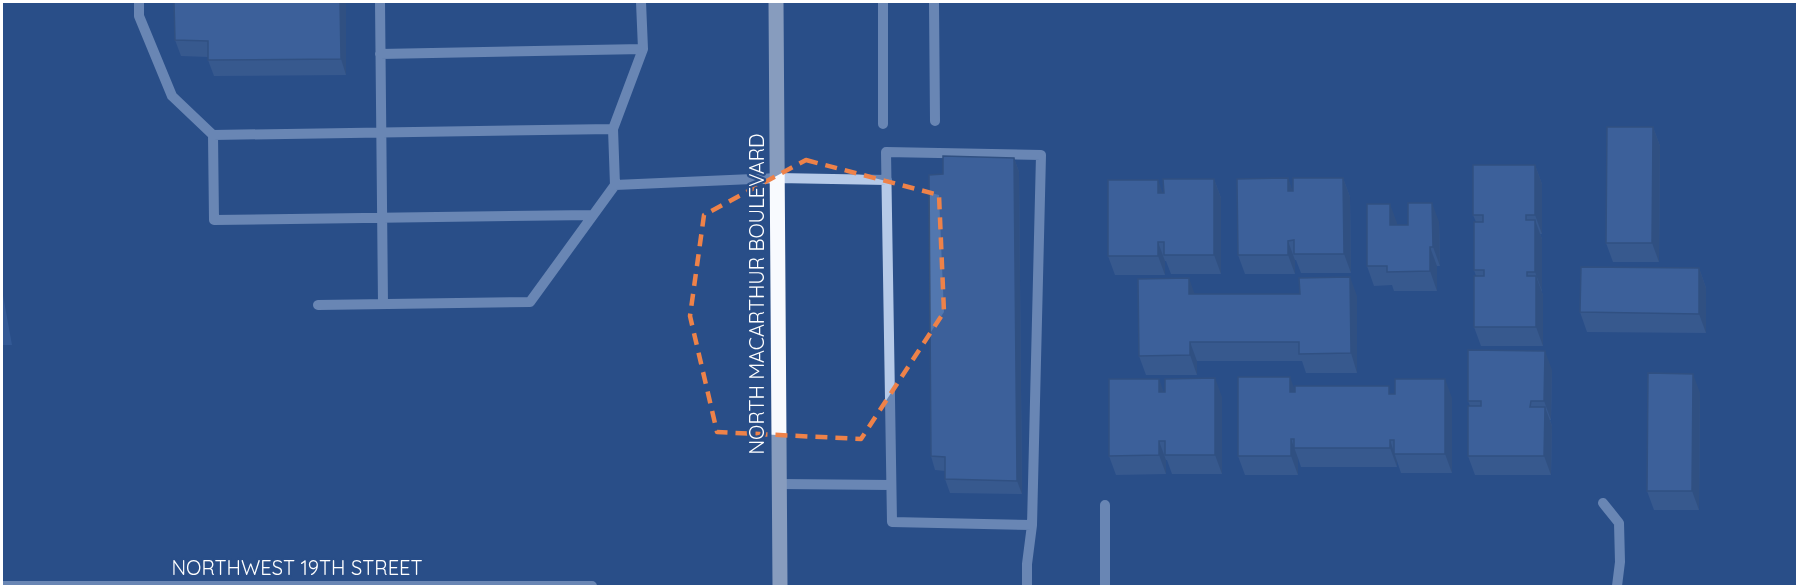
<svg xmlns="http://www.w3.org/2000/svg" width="1799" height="588" viewBox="0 0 1799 588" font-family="Quicksand,sans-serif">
<rect width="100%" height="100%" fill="#294e88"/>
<path fill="#3e67a4" d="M 2,290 L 12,345 L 2,345 Z"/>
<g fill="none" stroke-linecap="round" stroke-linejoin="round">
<path stroke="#b6cae8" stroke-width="10" d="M 139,2 L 139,16 L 172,96 L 213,135 L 613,129
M 380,2 L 383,304
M 883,2 L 883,124
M 934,2 L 935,121
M 380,54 L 643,49
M 213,135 L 214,220 L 593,215
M 615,185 L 778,178 L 887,180
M 318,305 L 530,302 L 615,185 L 613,129 L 643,49 L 641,2
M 780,484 L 891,485
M 1603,503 L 1619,523 L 1620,562 L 1617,586
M 1105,505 L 1105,586
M 2,586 L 592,586
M 1027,586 L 1027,564 L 1032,525 L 1041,155 L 886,152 L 892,522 L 1032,525"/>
<path stroke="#f8fafe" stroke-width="15" d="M 776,2 L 780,586"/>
</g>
<path fill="#476696" d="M 174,2 L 346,2 L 346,75 L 214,76 L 208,60 L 208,57 L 181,56 L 175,40 Z
M 1653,127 L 1660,146 L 1659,262 L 1613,262 L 1606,243 Z
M 1014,158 L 1019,172 L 1022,494 L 950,493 L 945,479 L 945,471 L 935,470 L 931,456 L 943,174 Z
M 1535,165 L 1542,184 L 1542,234 L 1540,234 L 1542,239 L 1542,291 L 1541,291 L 1543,295 L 1543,346 L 1481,346 L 1474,327 L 1476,276 L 1474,270 L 1476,222 L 1473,215 Z
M 1288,178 L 1292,191 L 1343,178 L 1350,197 L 1351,273 L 1301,273 L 1296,260 L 1295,260 L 1295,274 L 1245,274 L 1238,255 Z
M 1214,179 L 1221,198 L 1221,274 L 1171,274 L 1166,261 L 1165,261 L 1165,275 L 1115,275 L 1108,256 L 1163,193 Z
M 1439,222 L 1440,266 L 1437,266 L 1437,291 L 1394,291 L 1392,285 L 1374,286 L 1367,266 L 1397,223 L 1397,225 L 1408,225 Z
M 1699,268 L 1706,288 L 1706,333 L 1587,332 L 1580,312 Z
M 1195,294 L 1357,296 L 1357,373 L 1306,373 L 1302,361 L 1197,361 L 1197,375 L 1146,375 L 1139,356 Z
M 1552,370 L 1551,420 L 1550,420 L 1552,426 L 1551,475 L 1475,475 L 1468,456 L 1470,406 L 1468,401 Z
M 1295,391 L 1393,394 L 1452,398 L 1452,473 L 1401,473 L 1397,461 L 1397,467 L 1301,467 L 1298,458 L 1298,475 L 1245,475 L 1238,456 Z
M 1164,392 L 1222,397 L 1222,474 L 1172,474 L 1167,460 L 1166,460 L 1166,474 L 1116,475 L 1109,456 Z
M 1700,393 L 1699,510 L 1654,510 L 1647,491 Z"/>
<path fill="#39537a" d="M 340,2 L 346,2 L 346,75 L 341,59 Z
M 1653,127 L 1660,146 L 1659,262 L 1652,243 Z
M 1014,158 L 1019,172 L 1022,494 L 1017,481 Z
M 1535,165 L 1542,184 L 1542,234 L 1535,215 Z
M 1288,178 L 1295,197 L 1288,191 Z
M 1343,178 L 1350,197 L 1351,273 L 1344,254 Z
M 1214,179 L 1221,198 L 1221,274 L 1214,255 Z
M 1158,180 L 1165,199 L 1158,193 Z
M 1432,203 L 1439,222 L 1440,266 L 1433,247 Z
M 1390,204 L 1397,223 L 1397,244 L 1390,225 Z
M 1535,220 L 1542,239 L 1542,291 L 1535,272 Z
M 1288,241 L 1295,260 L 1295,274 L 1288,255 Z
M 1158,242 L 1165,261 L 1165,275 L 1158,256 Z
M 1430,247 L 1437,266 L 1437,291 L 1430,271 Z
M 1699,268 L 1706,288 L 1706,333 L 1699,314 Z
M 1536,276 L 1543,295 L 1543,346 L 1536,327 Z
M 1350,277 L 1357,296 L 1357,373 L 1351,353 Z
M 1189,278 L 1196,298 L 1189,294 Z
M 1190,342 L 1197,361 L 1197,375 L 1190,355 Z
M 1545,351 L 1552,370 L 1551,420 L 1544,401 Z
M 1693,374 L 1700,393 L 1699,510 L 1692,491 Z
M 1290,377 L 1297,396 L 1290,392 Z
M 1215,378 L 1222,397 L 1222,474 L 1215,455 Z
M 1159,379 L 1166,398 L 1159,392 Z
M 1445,379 L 1452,398 L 1452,473 L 1445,454 Z
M 1545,407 L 1552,426 L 1551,475 L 1544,456 Z
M 1291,439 L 1298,458 L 1298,475 L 1291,456 Z
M 1390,440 L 1397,461 L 1397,467 L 1390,448 Z
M 1159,441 L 1166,460 L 1166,474 L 1159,455 Z"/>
<path fill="#5277af" stroke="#39537a" stroke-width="1.5" d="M 174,2 L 340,2 L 341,59 L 208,60 L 208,41 L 175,40 Z
M 1607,127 L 1653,127 L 1652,243 L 1606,243 Z
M 943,156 L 1014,158 L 1017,481 L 945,479 L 945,457 L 931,456 L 929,175 L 943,174 Z
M 1473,165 L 1535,165 L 1535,215 L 1526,215 L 1526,220 L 1535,220 L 1535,272 L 1527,272 L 1527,276 L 1536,276 L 1536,327 L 1474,327 L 1474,276 L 1484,276 L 1484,270 L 1474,270 L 1474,222 L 1483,222 L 1483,215 L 1473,215 Z
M 1288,178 L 1288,191 L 1293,191 L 1293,178 L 1343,178 L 1344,254 L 1294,254 L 1294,240 L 1288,241 L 1288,255 L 1238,255 L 1237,179 Z
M 1163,179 L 1214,179 L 1214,255 L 1164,255 L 1164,242 L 1158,242 L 1158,256 L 1108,256 L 1108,180 L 1158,180 L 1158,193 L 1164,193 Z
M 1408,203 L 1432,203 L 1433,247 L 1430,247 L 1430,271 L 1387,272 L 1387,266 L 1367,266 L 1367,204 L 1390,204 L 1390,225 L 1408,225 Z
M 1581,267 L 1699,268 L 1699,314 L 1580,312 Z
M 1350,277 L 1351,353 L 1299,354 L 1299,342 L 1190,342 L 1190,355 L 1139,356 L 1138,279 L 1189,278 L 1189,294 L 1300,294 L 1299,278 Z
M 1468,350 L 1545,351 L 1544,401 L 1531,401 L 1530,407 L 1545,407 L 1544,456 L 1468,456 L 1468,406 L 1481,406 L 1481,401 L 1468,401 Z
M 1648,373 L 1693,374 L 1692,491 L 1647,491 Z
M 1238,377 L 1290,377 L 1290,392 L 1295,392 L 1295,386 L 1389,386 L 1389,394 L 1395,394 L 1395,379 L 1445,379 L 1445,454 L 1394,454 L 1394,440 L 1390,440 L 1390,448 L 1294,448 L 1294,439 L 1291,439 L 1291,456 L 1238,456 Z
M 1215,378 L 1215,455 L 1165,455 L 1165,441 L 1159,441 L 1159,455 L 1109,456 L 1109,379 L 1159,379 L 1159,392 L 1165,392 L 1165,379 Z"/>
<path d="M0 0H1799V588H0ZM 806,160 L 939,195 L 944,312 L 861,439 L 717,432 L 690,316 L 704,215 Z" fill="#294e88" fill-opacity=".55" fill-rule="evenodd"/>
<path fill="none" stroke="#ee8249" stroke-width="4.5" stroke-dasharray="12 8" stroke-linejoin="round" d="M 806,160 L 939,195 L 944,312 L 861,439 L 717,432 L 690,316 L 704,215 Z"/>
<g text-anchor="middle" stroke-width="4.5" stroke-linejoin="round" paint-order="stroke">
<g font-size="20" fill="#fff" stroke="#294e88">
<text transform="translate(757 294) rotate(-90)" y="7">NORTH MACARTHUR BOULEVARD</text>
<text x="297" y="575">NORTHWEST 19TH STREET</text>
</g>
</g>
<rect width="1799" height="588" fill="none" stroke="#ffffff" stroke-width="6"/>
</svg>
